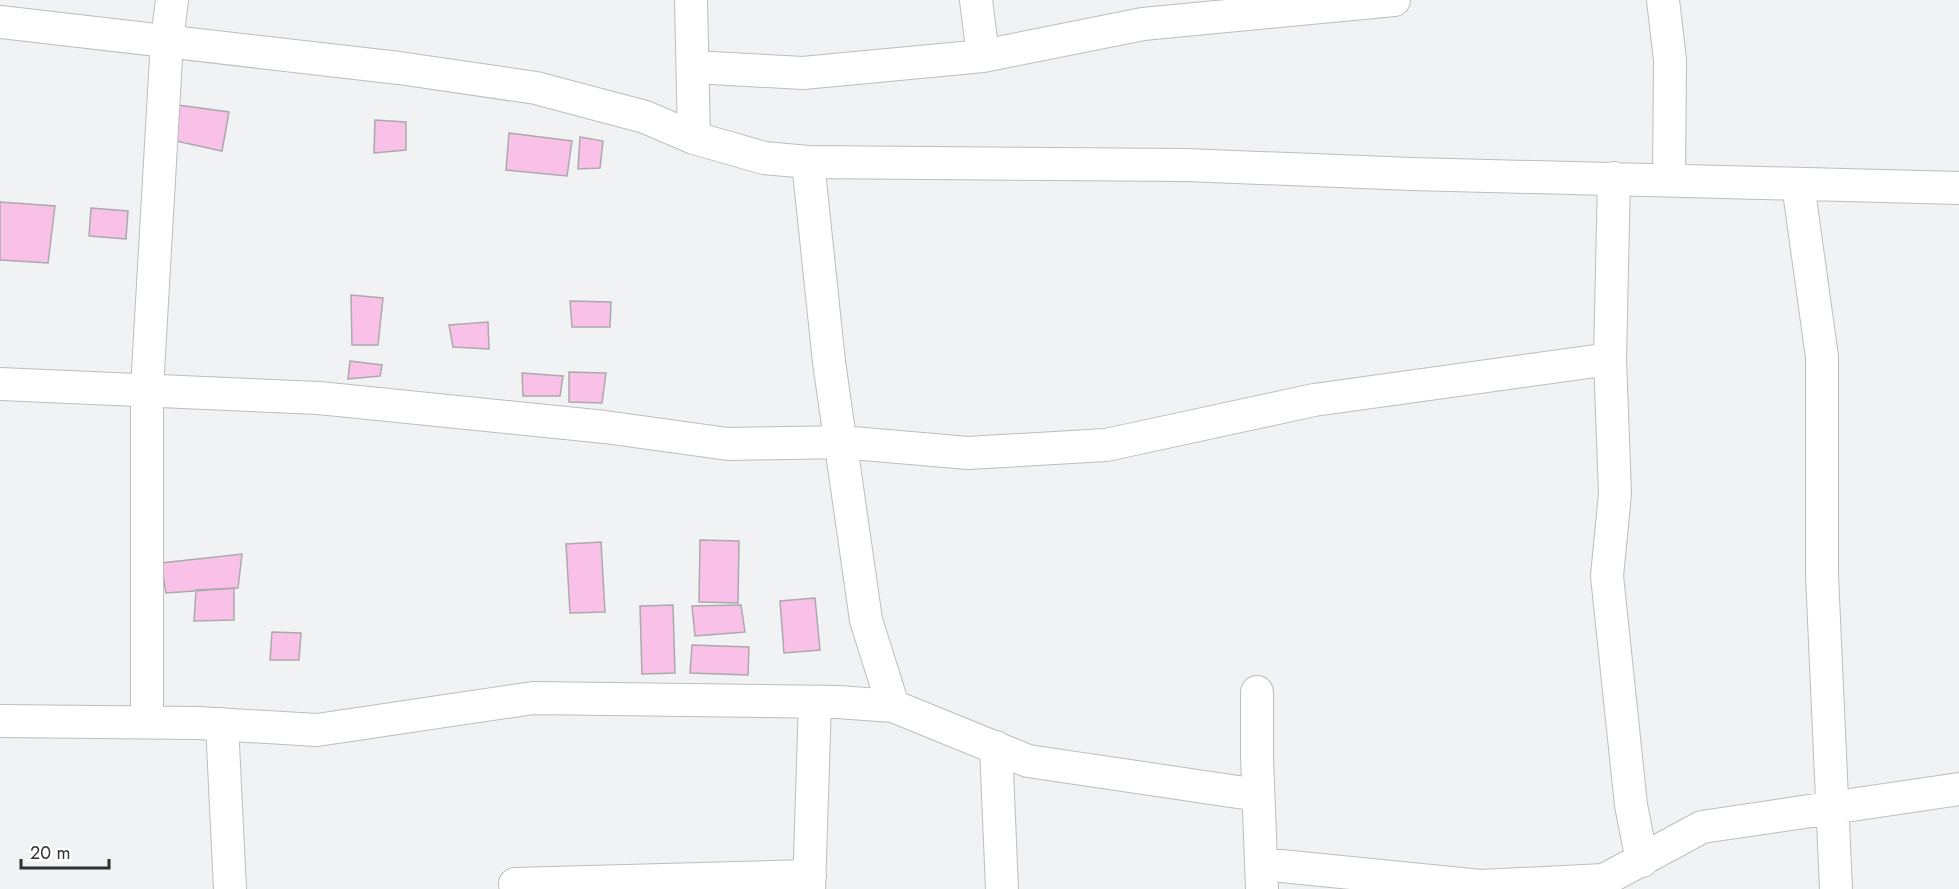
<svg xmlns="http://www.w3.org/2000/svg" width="1959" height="889" viewBox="0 0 1959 889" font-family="Jost,sans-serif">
<rect width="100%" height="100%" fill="#f1f2f3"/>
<path fill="#f9c1e7" stroke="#abaaab" stroke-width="1.5" d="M 178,105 L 229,112 L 222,151 L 176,141 Z
M 375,120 L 406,122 L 406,150 L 374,153 Z
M 509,133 L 572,141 L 567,176 L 506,170 Z
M 580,137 L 603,141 L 600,168 L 578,169 Z
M 0,202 L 55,206 L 48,263 L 0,260 Z
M 91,208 L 128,211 L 126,239 L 89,236 Z
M 351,295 L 383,298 L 378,345 L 352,345 Z
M 570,301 L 611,302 L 610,327 L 572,327 Z
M 488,322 L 489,349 L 453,347 L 449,325 Z
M 350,361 L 382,365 L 380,376 L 348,379 Z
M 569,372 L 606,373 L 602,403 L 569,402 Z
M 522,373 L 563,376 L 560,396 L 523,396 Z
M 700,540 L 739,541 L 738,603 L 699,602 Z
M 601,542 L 605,612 L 570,613 L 566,544 Z
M 242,554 L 238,588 L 166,593 L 161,563 Z
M 234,588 L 234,620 L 194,621 L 196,590 Z
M 815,598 L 820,650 L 784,653 L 780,601 Z
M 673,605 L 675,673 L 642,674 L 640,606 Z
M 741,605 L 745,632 L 695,636 L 692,606 Z
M 272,632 L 301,633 L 299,660 L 270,660 Z
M 692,645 L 749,647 L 748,675 L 690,673 Z"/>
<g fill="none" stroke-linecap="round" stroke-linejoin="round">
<g stroke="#bdbdbf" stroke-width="34">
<path id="street" d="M 691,0 L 694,138
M 976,0 L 983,56
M 1663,0 L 1670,60 L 1669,180
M 0,22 L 399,68 L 536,88 L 645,117 L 694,138 L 764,158 L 808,162 L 1186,165 L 1412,174 L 1959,188
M 693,67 L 803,73 L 983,56 L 1143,24 L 1394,0
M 808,162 L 829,362 L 866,620 L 893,706 L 1028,761 L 1258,795
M 1614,178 L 1610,359 L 1615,494 L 1607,576 L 1631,805 L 1642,861
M 1798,184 L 1822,357 L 1822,575 L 1836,889
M 0,384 L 319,398 L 605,427 L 728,444 L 841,442 L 968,453 L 1106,445 L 1314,400 L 1610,359
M 1257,692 L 1257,757 L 1262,889
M 0,721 L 198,723 L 317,730 L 533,698 L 838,702 L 893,706
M 147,722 L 147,389 L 167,40 L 172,0
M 222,724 L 230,889
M 996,747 L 1002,889
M 1261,864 L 1481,886 L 1604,880 L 1702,827 L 1959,789
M 515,884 L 810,876
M 809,889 L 815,702"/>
</g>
<use href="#street" stroke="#fff" stroke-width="32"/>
</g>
<path d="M21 859v9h88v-9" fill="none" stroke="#313132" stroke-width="3"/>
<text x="30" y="859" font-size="18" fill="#313132" stroke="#ffffff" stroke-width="4.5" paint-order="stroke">20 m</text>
</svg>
